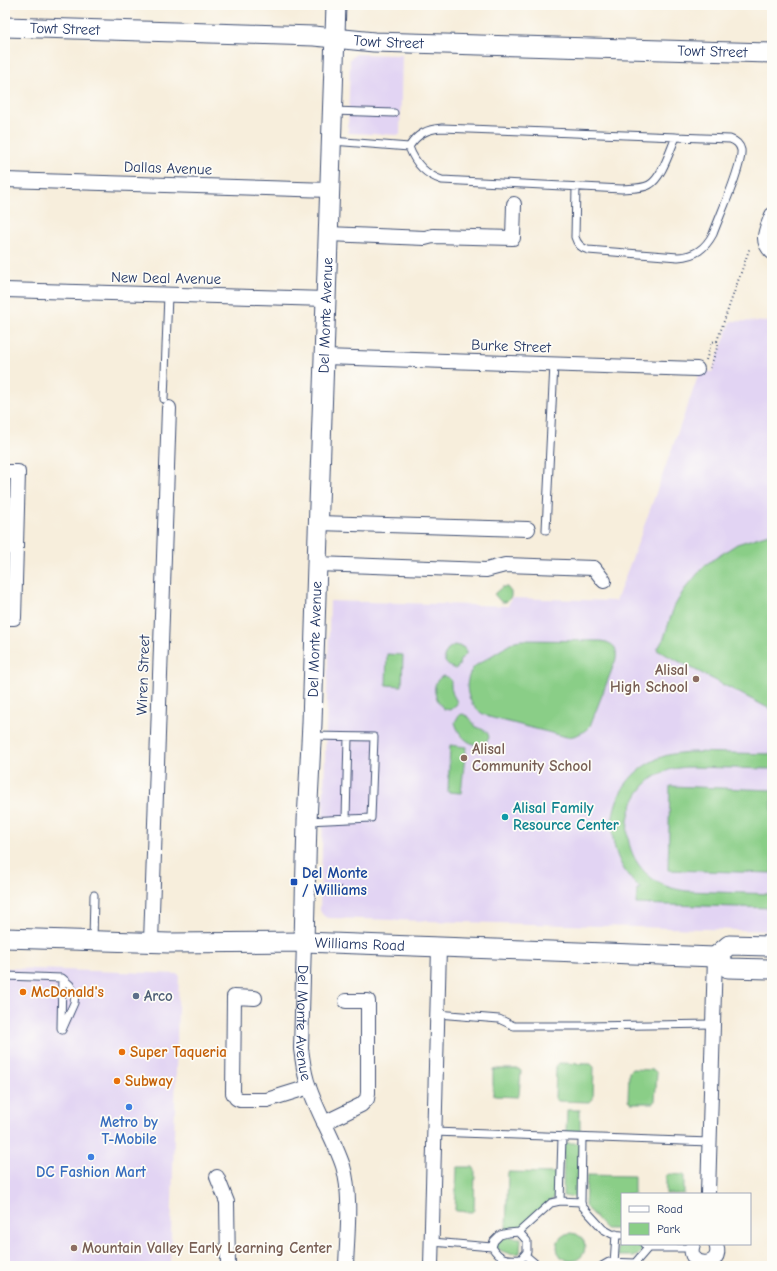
<svg xmlns="http://www.w3.org/2000/svg" width="777" height="1271" viewBox="0 0 777 1271" font-family="'Comic Neue',sans-serif">
<rect width="100%" height="100%" fill="#fdfcf7"/>
<filter id="ink" filterUnits="userSpaceOnUse"><feTurbulence type="fractalNoise" baseFrequency=".025" numOctaves="2"/><feDisplacementMap in="SourceGraphic" scale="8" xChannelSelector="R" yChannelSelector="G"/><feConvolveMatrix kernelMatrix="1 2 1 2 8 2 1 2 1" color-interpolation-filters="sRGB"/></filter>
<filter id="wash" filterUnits="userSpaceOnUse"><feTurbulence type="fractalNoise" baseFrequency=".012" numOctaves="4" result="noise"/><feDisplacementMap in="SourceGraphic" scale="16" xChannelSelector="R" yChannelSelector="G"/><feGaussianBlur stdDeviation="0.9" result="paint"/><feColorMatrix in="noise" values="0 0 0 0 0 0 0 0 0 0 0 0 0 0 0 0 0 1.4 0 .05"/><feComposite in="paint" operator="in"/></filter>
<g filter="url(#wash)">
<rect width="100%" height="100%" fill="#f7eedc"/>
<path fill="#e2d4f3" d="M 356,54 L 402,55 L 400,135 L 348,133 L 350,59 Z
M 731,321 L 772,322 L 772,931 L 328,918 L 324,916 L 322,914 L 320,910 L 330,601 L 508,606 L 511,598 L 616,601 L 639,540 L 700,371 L 712,372 Z
M 5,968 L 179,974 L 170,1266 L 5,1266 Z"/>
<path fill="#8ace87" stroke="#527e72" d="M 772,533 L 772,710 L 657,650 L 664,638 L 674,607 L 684,590 L 705,565 L 737,544 Z
M 502,587 L 507,587 L 511,592 L 511,597 L 506,602 L 501,602 L 494,594 Z
M 521,640 L 601,641 C 613,643 618,647 616,659 L 590,726 C 583,733 577,736 567,737 L 489,717 C 486,715 482,714 480,712 C 465,701 463,679 475,666 L 515,641 Z
M 454,645 L 463,647 L 466,651 L 466,654 L 460,660 L 459,666 L 455,669 C 448,666 445,664 444,657 L 448,649 Z
M 387,654 L 403,655 L 402,686 L 386,685 Z
M 443,676 C 455,678 449,684 452,691 C 453,697 456,697 457,704 L 450,710 L 444,709 C 435,700 429,683 443,676 Z
M 463,714 L 469,717 L 476,727 C 482,730 488,729 489,738 L 484,745 C 469,747 458,735 455,722 L 459,715 Z
M 450,745 L 466,747 L 461,793 L 448,792 Z
M 691,752 L 772,754 L 772,769 L 691,767 C 684,767 676,768 669,770 C 625,784 613,844 648,875 C 659,885 672,889 687,891 L 772,894 L 772,908 L 636,904 L 637,889 L 641,889 C 599,854 603,786 653,761 C 665,754 678,753 691,752 Z
M 670,786 L 772,790 L 772,873 L 668,870 Z
M 559,1063 L 591,1064 L 594,1067 L 593,1099 L 590,1102 L 558,1101 L 555,1098 L 556,1066 Z
M 497,1069 L 519,1069 L 521,1071 L 519,1095 L 518,1097 L 495,1096 L 493,1095 L 493,1070 Z
M 632,1069 L 654,1070 L 657,1073 L 655,1101 L 653,1103 L 631,1103 L 628,1100 L 629,1072 Z
M 567,1110 L 580,1110 L 580,1133 L 566,1132 Z
M 564,1143 L 579,1143 L 578,1197 L 563,1196 Z
M 458,1167 L 473,1167 L 475,1170 L 474,1210 L 472,1212 L 457,1211 L 455,1210 L 457,1169 Z
M 508,1172 L 559,1173 L 558,1194 L 517,1231 L 506,1230 Z
M 669,1174 L 684,1175 L 684,1194 L 666,1194 L 666,1176 Z
M 587,1175 L 634,1176 L 634,1194 L 622,1194 L 622,1229 L 606,1229 L 585,1206 Z
M557 1247a14 14 0 1 1 28 0a14 14 0 1 1-28 0Z
M 506,1237 L 521,1238 L 520,1253 C 511,1254 505,1254 497,1248 L 497,1242 Z
M 618,1240 L 622,1240 L 622,1244 L 641,1244 L 642,1245 L 642,1251 L 637,1256 L 618,1256 Z"/>
</g>
<g filter="url(#ink)">
<g fill="none" stroke-linecap="round" stroke-linejoin="round">
<g stroke="#3c4c71" stroke-width="9">
<path id="lane" d="M 333,111 L 394,113
M 332,141 L 409,147 C 415,163 426,175 442,180 L 622,189 C 630,188 642,189 649,185 C 662,178 670,150 676,137 L 442,128 C 427,129 417,134 409,147
M 576,187 L 575,237 C 577,244 581,248 588,250 L 678,257 C 695,256 705,249 713,234 C 719,217 743,165 741,150 C 740,145 736,141 730,139 L 676,137
M 164,399 L 168,295
M 546,530 L 554,364
M 346,819 L 348,737
M 307,821 L 371,818 L 374,737 L 312,736
M 93,941 L 94,895
M 5,976 L 62,978 L 70,985 L 75,994 L 74,1003 L 62,1030
M 437,1014 L 499,1019 L 514,1026 L 587,1026 L 713,1024
M 61,1028 L 62,978
M 434,1132 L 710,1142
M 582,1138 L 581,1202 L 582,1206 L 603,1229 L 612,1234 L 622,1235
M 560,1201 L 581,1202
M 519,1232 L 527,1241 L 527,1252 L 521,1259 C 507,1260 500,1260 492,1247 L 494,1241 L 500,1235 L 508,1233 L 519,1232 L 551,1203 L 560,1201 L 562,1137
M 432,1242 L 492,1247
M 644,1244 L 648,1248 L 692,1248
M 525,1255 L 538,1266
M 614,1263 L 616,1234
M 602,1266 L 609,1262 L 635,1263 L 648,1248"/>
</g>
<g stroke="#3c4c71" stroke-width="16">
<g id="street">
<path d="M 5,180 L 330,190"/>
<path d="M 772,215 C 767,229 759,240 772,252"/>
<path d="M 328,234 L 425,238 L 433,236 L 513,238 L 514,204"/>
<path d="M 5,290 L 326,299"/>
<path d="M 324,357 L 697,369"/>
<path d="M 5,472 L 18,472 L 14,618 L 5,618"/>
<path d="M 318,523 L 528,529"/>
<path d="M 317,564 L 486,570 L 505,565 L 594,568 L 604,581"/>
<path d="M 151,942 L 169,408"/>
<path id="s1" d="M 304,942 L 301,1049 C 303,1062 304,1075 309,1087 C 318,1114 334,1139 343,1166 C 352,1196 347,1235 346,1266"/>
<path d="M 255,998 L 234,997 L 233,1093 L 236,1098 L 240,1100 L 267,1100 L 309,1087"/>
<path d="M 324,1123 L 361,1105 L 367,1099 L 368,1093 L 368,1001 L 346,1001"/>
<path d="M 217,1177 L 227,1202 L 228,1266"/>
<path d="M 708,1194 L 715,957"/>
<path d="M 693,1244 C 684,1268 725,1270 716,1244"/>
<path d="M 431,1266 L 439,947"/>
</g>
</g>
<g stroke="#3c4c71" stroke-width="21">
<g id="secondary">
<path id="s2" d="M 5,27 L 314,36 L 374,42 L 772,53"/>
<path id="s3" d="M 5,938 L 169,943 L 304,942 L 715,957 L 728,968 L 772,969"/>
<path id="s4" d="M 304,942 L 307,821 L 312,723 L 317,564 L 336,5"/>
<path d="M 715,957 L 729,945 L 772,946"/>
</g>
</g>
<path stroke="#3c4c71" stroke-width="2" stroke-dasharray="1 3" stroke-linecap="butt" d="M 717,341 L 750,247
M 706,360 L 712,342 L 717,341 L 718,345 L 710,368
M 321,886 L 345,887"/>
<use href="#lane" stroke="#fff" stroke-width="7"/>
<use href="#street" stroke="#fff" stroke-width="14"/>
<use href="#secondary" stroke="#fff" stroke-width="19"/>
</g>
</g>
<g fill="#8d6e63" stroke="#fdfcf7" stroke-width="1.5">
<circle cx="696" cy="679" r="4"/>
<circle cx="464" cy="758" r="4"/>
<circle cx="74" cy="1248" r="4"/>
</g>
<circle fill="#0f9aa8" stroke="#fdfcf7" stroke-width="1.5" cx="505" cy="817" r="4"/>
<rect fill="#1a4fb4" stroke="#fdfcf7" stroke-width="1.5" x="290" y="878" width="8" height="8" rx="2"/>
<g fill="#e8710a" stroke="#fdfcf7" stroke-width="1.5">
<circle cx="23" cy="992" r="4"/>
<circle cx="122" cy="1052" r="4"/>
<circle cx="117" cy="1081" r="4"/>
</g>
<circle fill="#5c6f8a" stroke="#fdfcf7" stroke-width="1.5" cx="136" cy="996" r="4"/>
<g fill="#3f7fe0" stroke="#fdfcf7" stroke-width="1.5">
<circle cx="129" cy="1107" r="4"/>
<circle cx="91" cy="1157" r="4"/>
</g>
<g text-anchor="middle" stroke-width="3.5" stroke-linejoin="round" paint-order="stroke">
<g font-size="15" fill="#1b2f5e" stroke="#fdfcf7">
<text dy="5" stroke="none"><textPath href="#s2" startOffset="60">Towt Street</textPath></text>
<text dy="5" stroke="none"><textPath href="#s2" startOffset="384">Towt Street</textPath></text>
<text dy="5" stroke="none"><textPath href="#s2" startOffset="708">Towt Street</textPath></text>
<text transform="translate(168 168) rotate(2)" y="5">Dallas Avenue</text>
<text transform="translate(166 278) rotate(1)" y="5">New Deal Avenue</text>
<text dy="5" stroke="none"><textPath href="#s4" startOffset="627">Del Monte Avenue</textPath></text>
<text transform="translate(511 346) rotate(2)" y="5">Burke Street</text>
<text dy="5" stroke="none"><textPath href="#s4" startOffset="303">Del Monte Avenue</textPath></text>
<text transform="translate(143 675) rotate(-88)" y="5">Wiren Street</text>
<text dy="5" stroke="none"><textPath href="#s3" startOffset="355">Williams Road</textPath></text>
<text dy="5" stroke="none"><textPath href="#s1" startOffset="81">Del Monte Avenue</textPath></text>
</g>
<g font-size="15" font-weight="bold" fill="#785e54" stroke="#fdfcf7" text-anchor="start">
<text x="688" y="675" text-anchor="end">Alisal<tspan x="688" dy="17">High School</tspan></text>
<text x="472" y="754">Alisal<tspan x="472" dy="17">Community School</tspan></text>
<text x="82" y="1253">Mountain Valley Early Learning Center</text>
</g>
<g font-size="15" font-weight="bold" fill="#0d838f" stroke="#fdfcf7" text-anchor="start">
<text x="513" y="813">Alisal Family<tspan x="513" dy="17">Resource Center</tspan></text>
</g>
<g font-size="15" font-weight="bold" fill="#164399" stroke="#fdfcf7" text-anchor="start">
<text x="302" y="878">Del Monte<tspan x="302" dy="17">/ Williams</tspan></text>
</g>
<g font-size="15" font-weight="bold" fill="#c56008" stroke="#fdfcf7" text-anchor="start">
<text x="31" y="997">McDonald's</text>
<text x="130" y="1057">Super Taqueria</text>
<text x="125" y="1086">Subway</text>
</g>
<g font-size="15" font-weight="bold" fill="#4e5e75" stroke="#fdfcf7" text-anchor="start">
<text x="144" y="1001">Arco</text>
</g>
<g font-size="15" font-weight="bold" fill="#366cbe" stroke="#fdfcf7">
<text x="129" y="1127">Metro by<tspan x="129" dy="17">T-Mobile</tspan></text>
<text x="91" y="1177">DC Fashion Mart</text>
</g>
</g>
<rect width="777" height="1271" fill="none" stroke="#fdfcf7" stroke-width="20"/>
<rect x="621" y="1193" width="130" height="52" fill="#fdfcf7" stroke="#a3aaba"/>
<rect x="629" y="1206" width="20" height="6" fill="#ffffff" stroke="#a3aaba"/>
<text x="657" y="1213" font-size="12" fill="#1b2f5e">Road</text>
<rect x="629" y="1223" width="20" height="12" fill="#8ace87" stroke="#a3aaba"/>
<text x="657" y="1233" font-size="12" fill="#1b2f5e">Park</text>
</svg>
